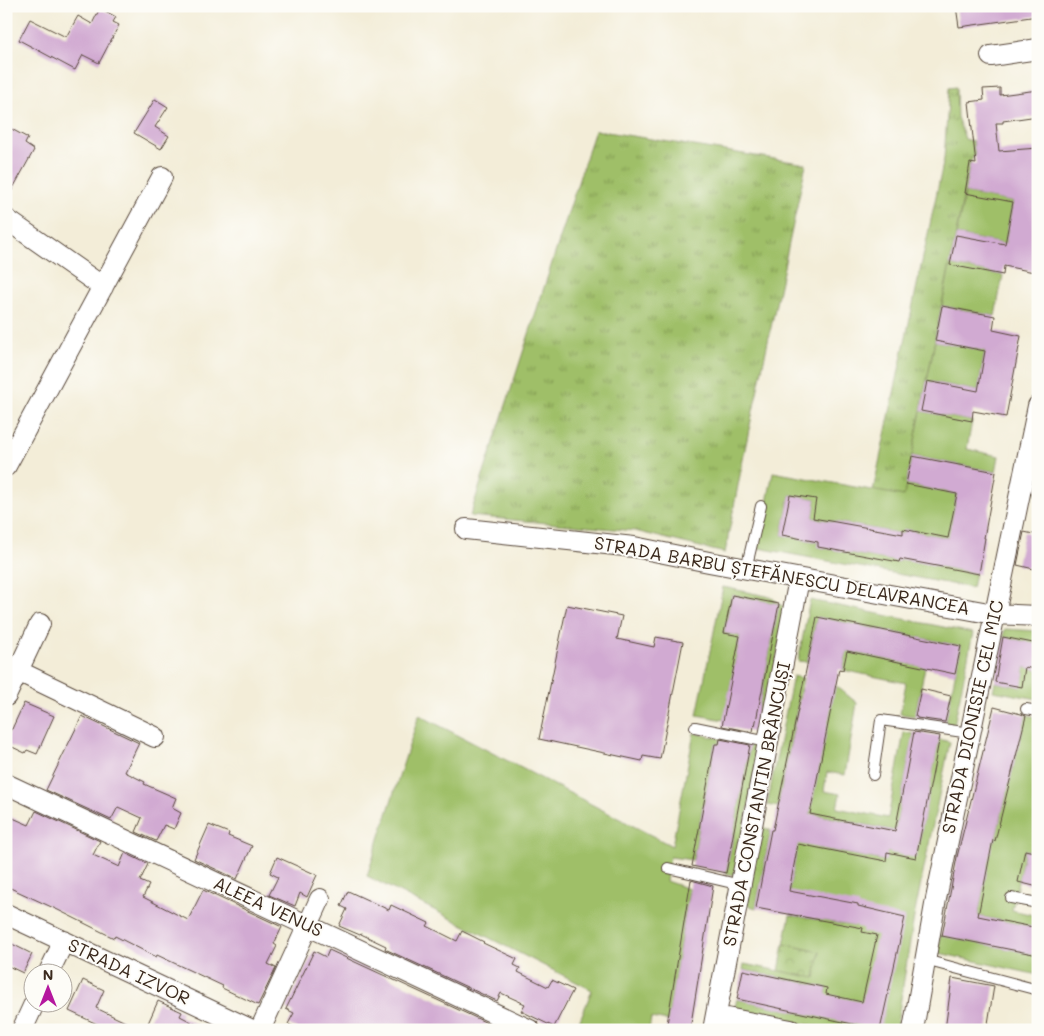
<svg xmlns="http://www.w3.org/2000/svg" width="1044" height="1036" viewBox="0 0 1044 1036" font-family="Mali,sans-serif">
<defs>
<pattern id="grass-tufts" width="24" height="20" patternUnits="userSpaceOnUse" patternTransform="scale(1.25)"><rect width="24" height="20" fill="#9fbf67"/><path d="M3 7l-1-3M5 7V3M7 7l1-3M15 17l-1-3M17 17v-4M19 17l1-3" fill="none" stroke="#839b54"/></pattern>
<pattern id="park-crowns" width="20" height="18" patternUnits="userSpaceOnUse" patternTransform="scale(1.25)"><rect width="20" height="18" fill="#9fbf67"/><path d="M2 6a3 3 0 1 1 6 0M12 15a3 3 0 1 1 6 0" fill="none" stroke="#839b54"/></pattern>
</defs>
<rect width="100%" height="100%" fill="#fdfcf7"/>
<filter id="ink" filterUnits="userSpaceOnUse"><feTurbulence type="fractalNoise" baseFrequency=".02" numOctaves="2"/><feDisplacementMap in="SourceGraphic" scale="10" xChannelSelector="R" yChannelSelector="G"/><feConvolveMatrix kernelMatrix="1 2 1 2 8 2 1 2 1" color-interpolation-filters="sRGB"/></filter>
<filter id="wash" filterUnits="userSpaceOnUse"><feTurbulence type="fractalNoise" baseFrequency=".0096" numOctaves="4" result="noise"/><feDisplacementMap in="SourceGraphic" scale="20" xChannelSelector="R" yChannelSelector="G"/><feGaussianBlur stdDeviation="1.12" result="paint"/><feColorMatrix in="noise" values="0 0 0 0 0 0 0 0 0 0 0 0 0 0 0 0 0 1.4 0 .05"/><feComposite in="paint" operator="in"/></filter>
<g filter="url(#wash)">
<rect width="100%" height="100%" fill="#f3edd8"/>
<path fill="url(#grass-tufts)" stroke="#6d7442" d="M 956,87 L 957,117 L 965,139 L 973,141 L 975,154 L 970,163 L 904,496 L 873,491 L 944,159 L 949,88 Z
M 595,130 L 806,164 L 746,444 L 725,553 L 635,531 L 470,516 Z"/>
<path fill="url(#park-crowns)" stroke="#6d7442" d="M 784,944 L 820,952 L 815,979 L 779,971 Z"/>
<path fill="#9fbf67" stroke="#6d7442" d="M 965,193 L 1013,202 L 1005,244 L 956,235 Z
M 950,265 L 1003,275 L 995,316 L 942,306 Z
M 935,341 L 985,351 L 978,391 L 927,381 Z
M 921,411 L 972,421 L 967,449 L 999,456 L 996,472 L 912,456 Z
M 773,472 L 904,496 L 906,484 L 957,494 L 950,531 L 963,541 L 904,529 L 903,534 L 813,518 L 816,499 L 790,495 L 782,535 L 818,542 L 818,547 L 899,562 L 900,559 L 975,573 L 972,588 L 758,548 Z
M 723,587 L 771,597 L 786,609 L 763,726 L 755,726 L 779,604 L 732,595 L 724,633 L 740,636 L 724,720 L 697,715 Z
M 810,600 L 973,633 L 954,725 L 945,723 L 961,646 L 817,617 L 807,662 L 798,661 Z
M 1005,629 L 1038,631 L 1038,644 L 1003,637 Z
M 847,651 L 925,667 L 915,716 L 900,714 L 906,683 L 843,670 Z
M 1025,667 L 1038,670 L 1038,699 L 993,691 L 995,682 L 1021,687 Z
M 793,676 L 803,678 L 778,807 L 767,805 Z
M 835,685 L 857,703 L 845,775 L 827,772 L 824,791 L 840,794 L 837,808 L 888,818 L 904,732 L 914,734 L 895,831 L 810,813 Z
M 419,715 L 672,846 L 694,733 L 761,747 L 734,875 L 726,873 L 749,750 L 715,744 L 693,860 L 670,857 L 666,881 L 689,889 L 668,1021 L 651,1018 L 649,1030 L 576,1030 L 592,990 L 367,876 Z
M 1026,715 L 1038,717 L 1038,837 L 1034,852 L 1025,850 L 1012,910 L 1038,916 L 1038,928 L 978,916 L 988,863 L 956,856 L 963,833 L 995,841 Z
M 939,739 L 950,742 L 914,917 L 896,1030 L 837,1030 L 734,1010 L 737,999 L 821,1017 L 827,988 L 743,970 L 744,964 L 815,978 L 820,952 L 784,944 L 790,915 L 854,926 L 789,891 L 799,835 L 819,848 L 885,861 L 887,852 L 916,857 Z
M 761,827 L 771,830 L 756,908 L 747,905 Z
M 940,935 L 1038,955 L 1038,975 L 939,953 Z"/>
<g id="blocks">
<path fill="#d1aad2" d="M 956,6 L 1038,6 L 1038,16 L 959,27 Z
M 100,8 L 116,17 L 113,22 L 119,25 L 99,63 L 83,55 L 75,70 L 19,40 L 30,19 L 66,37 L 78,16 L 92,24 Z
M 1000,88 L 1000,95 L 1038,90 L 1038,116 L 1003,121 L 1003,123 L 996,123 L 999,151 L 1038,148 L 1038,251 L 1034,272 L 1004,266 L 1003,275 L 950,265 L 956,235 L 1005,244 L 1013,202 L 965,193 L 970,163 L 976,164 L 969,102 L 984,100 L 983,89 Z
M 155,99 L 168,107 L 155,127 L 169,136 L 161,149 L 134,133 Z
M 6,126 L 28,138 L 25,144 L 34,150 L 6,201 Z
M 942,306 L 995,316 L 993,330 L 1021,336 L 1006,417 L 973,411 L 972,421 L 921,411 L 927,381 L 978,391 L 985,351 L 935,341 Z
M 912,456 L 996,472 L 984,538 L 985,538 L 979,574 L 900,559 L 899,562 L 818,547 L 818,542 L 782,535 L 790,495 L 816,499 L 813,518 L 903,534 L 903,529 L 948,538 L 957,494 L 906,484 Z
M 1024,532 L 1038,535 L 1038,570 L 1017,565 Z
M 732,595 L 779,604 L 755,726 L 754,725 L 753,732 L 722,726 L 740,636 L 724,633 Z
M 567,605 L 622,616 L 617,639 L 654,647 L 656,637 L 683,642 L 660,759 L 643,756 L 642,761 L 539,739 Z
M 817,617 L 961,646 L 955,674 L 847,651 L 843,670 L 839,669 L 810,814 L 895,831 L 914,732 L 940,736 L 916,858 L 887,852 L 886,861 L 798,844 L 789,891 L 858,904 L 858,906 L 905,917 L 880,1030 L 737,999 L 743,970 L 827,988 L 826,994 L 862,1002 L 877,935 L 862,932 L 863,928 L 756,908 L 771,830 L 773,830 Z
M 1003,637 L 1038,644 L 1038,670 L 1025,667 L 1022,687 L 995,682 Z
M 921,689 L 951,696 L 945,722 L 917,718 L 917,717 L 915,716 Z
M 24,703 L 54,716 L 37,754 L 27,750 L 25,753 L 6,744 L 6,739 L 11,729 L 12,729 Z
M 994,707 L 1021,714 L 1026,716 L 995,841 L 993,840 L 978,916 L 1038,928 L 1038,955 L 942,936 L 957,857 Z
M 82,716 L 139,743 L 125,772 L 145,782 L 144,784 L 176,798 L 172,808 L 181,813 L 174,829 L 164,825 L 156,841 L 136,832 L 142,818 L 118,807 L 111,820 L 46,790 Z
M 720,739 L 750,745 L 726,873 L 692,866 L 715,744 L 719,744 Z
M 36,811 L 100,841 L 93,855 L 119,867 L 125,853 L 148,864 L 140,881 L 149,885 L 143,897 L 188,920 L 203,890 L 282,927 L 274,944 L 277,946 L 268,964 L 276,968 L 258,1005 L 222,988 L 223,986 L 157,955 L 156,957 L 115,936 L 114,938 L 58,910 L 6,886 L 6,815 L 29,825 Z
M 209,825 L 229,833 L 228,836 L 252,846 L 237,879 L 194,859 Z
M 1025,850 L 1038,853 L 1038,887 L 1018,882 Z
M 277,857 L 317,875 L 307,897 L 300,893 L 295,906 L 269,895 L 278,877 L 270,873 Z
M 691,880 L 713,886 L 690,1030 L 666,1030 Z
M 348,891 L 389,910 L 391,905 L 429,923 L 427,926 L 457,941 L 462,931 L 484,942 L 483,943 L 517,959 L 514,965 L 520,968 L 518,972 L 548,987 L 552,980 L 573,990 L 554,1027 L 521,1011 L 525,1004 L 501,993 L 497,1001 L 385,949 L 386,946 L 361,934 L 360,935 L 339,926 L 347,909 L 341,906 Z
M 6,941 L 32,954 L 23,973 L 6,965 Z
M 329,950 L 487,1023 L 483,1030 L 300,1030 L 288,1024 L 294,1013 L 286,1009 L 314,951 L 326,957 Z
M 952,978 L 994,986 L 987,1030 L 945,1030 Z
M 83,980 L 104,990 L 96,1008 L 142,1030 L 110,1030 L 69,1011 Z
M 158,1001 L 182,1012 L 180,1016 L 207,1030 L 145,1030 Z"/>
</g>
</g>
<g filter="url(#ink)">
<use href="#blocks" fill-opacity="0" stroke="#57473a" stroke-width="1"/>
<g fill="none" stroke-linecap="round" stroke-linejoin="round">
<g stroke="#57473a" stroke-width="12">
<path id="lane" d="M 746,569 L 761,506
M 1026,709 L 1038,711
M 695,727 L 768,742
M 873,775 L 881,720 L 970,733
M 668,868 L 741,885
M 1011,898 L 1038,903
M 925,960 L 1038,990"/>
</g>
<g stroke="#57473a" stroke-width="22">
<path id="street" d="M 991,56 L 1038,49
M 6,219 L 103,287
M 6,466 L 162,177
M 466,529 L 634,547 L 709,562 L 994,614 L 1038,616
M 18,671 L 155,737
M 6,696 L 40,624
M 6,784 L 530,1030
M 6,914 L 252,1030
M 48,974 L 64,941
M 716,1016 L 791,1030
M 22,1030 L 34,1004
M 260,1030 L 320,899
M 713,1030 L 799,579
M 913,1030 L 936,899 L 1038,406"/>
</g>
<use href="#lane" stroke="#fff" stroke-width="10"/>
<use href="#street" stroke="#fff" stroke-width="20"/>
</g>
</g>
<g text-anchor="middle" stroke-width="4" stroke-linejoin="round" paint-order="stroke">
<g font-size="18" fill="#3b2a1e" stroke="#fdfcf7">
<text transform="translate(782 576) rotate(10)" y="6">STRADA BARBU ȘTEFĂNESCU DELAVRANCEA</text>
<text transform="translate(973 717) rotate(-78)" y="6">STRADA DIONISIE CEL MIC</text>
<text transform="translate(757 804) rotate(-79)" y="6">STRADA CONSTANTIN BRÂNCUȘI</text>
<text transform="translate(268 907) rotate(25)" y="6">ALEEA VENUS</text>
<text transform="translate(129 972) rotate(25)" y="6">STRADA IZVOR</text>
</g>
</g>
<rect width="1044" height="1036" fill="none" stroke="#fdfcf7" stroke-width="25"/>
<g transform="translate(48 988)"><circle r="24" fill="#fdfcf7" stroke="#afa8a0"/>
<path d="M0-4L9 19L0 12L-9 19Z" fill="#b5179e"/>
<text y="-8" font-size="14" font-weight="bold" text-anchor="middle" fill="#3b2a1e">N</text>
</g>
</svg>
